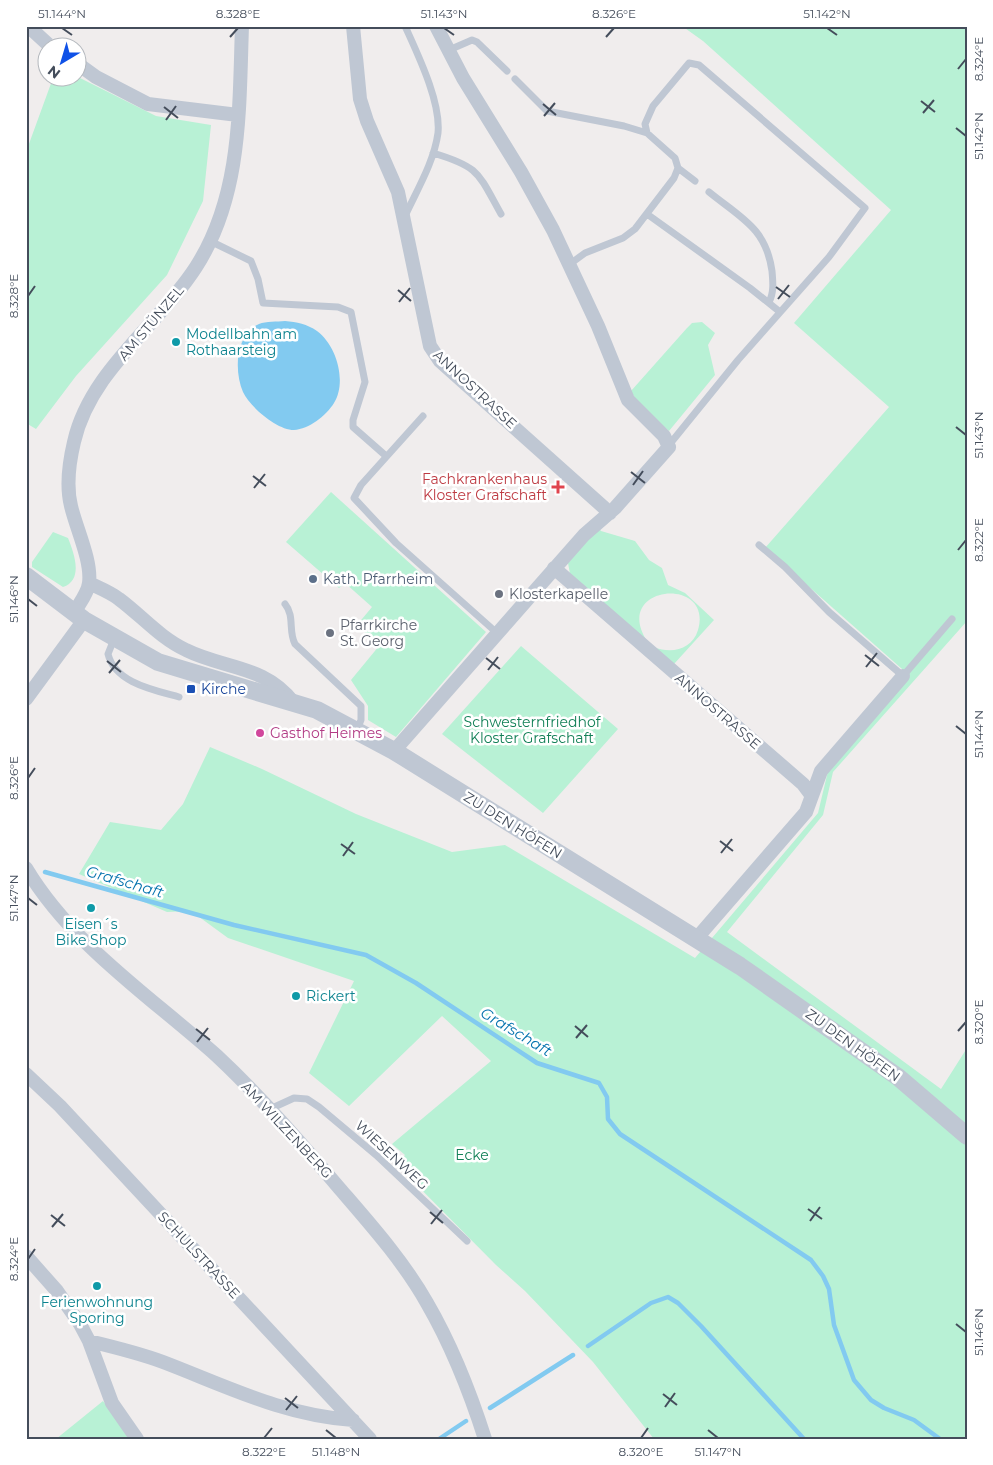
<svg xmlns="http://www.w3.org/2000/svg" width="993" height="1465" viewBox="0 0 993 1465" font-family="Montserrat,sans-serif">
<rect width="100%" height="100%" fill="#f0eded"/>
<path fill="#b8f1d5" d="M 682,26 L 967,26 L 967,621 L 833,772 L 823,815 L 727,932 L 941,1089 L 967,1048 L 967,1439 L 654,1439 L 593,1362 L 525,1291 L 496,1265 L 397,1165 L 405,1155 L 392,1144 L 491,1061 L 442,1016 L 349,1106 L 309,1073 L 354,981 L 228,938 L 191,911 L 167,912 L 79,874 L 110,822 L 161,830 L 183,804 L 210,747 L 262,769 L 356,814 L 452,852 L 505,845 L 695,958 L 818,813 L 828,771 L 910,676 L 765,548 L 889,407 L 794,323 L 891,210 L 703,41 Z
M 78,77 L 156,116 L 211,125 L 203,201 L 167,275 L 76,376 L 36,429 L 26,423 L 26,152 L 53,78 Z
M 702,322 L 715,333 L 708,345 L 715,375 L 669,431 C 654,418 639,409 631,391 L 687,328 L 692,323 Z
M 331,492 L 486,632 L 396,737 L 368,720 L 368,706 L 351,680 L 379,646 L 357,625 L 372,607 L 345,583 L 339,588 L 286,542 Z
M 598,527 L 601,531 L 635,541 L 649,560 L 662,568 L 668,585 L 685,593 L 714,620 L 674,664 L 654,647 C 671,654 692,650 698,630 C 714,575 611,585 647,641 L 570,574 L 568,563 Z
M 53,532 L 68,538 C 74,553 84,580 63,587 L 32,567 L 32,562 Z
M 521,646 L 618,729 L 543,813 L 442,734 Z
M 103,1401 L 132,1439 L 56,1439 Z"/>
<path fill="#82caf0" d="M 285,321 C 297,322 307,324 317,331 C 337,346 347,382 334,403 C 326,416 309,429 294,430 C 277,430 250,407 243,392 C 234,371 235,335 259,324 C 266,321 277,322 285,321 Z"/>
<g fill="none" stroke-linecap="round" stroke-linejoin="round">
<path stroke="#82caf0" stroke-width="4.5" d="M 45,872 L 234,925 L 366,955 L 416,983 L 537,1063 L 599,1083 L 607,1097 L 608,1119 L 620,1134 L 811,1260 L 823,1276 L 829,1289 L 834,1325 L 854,1380 L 871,1400 L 884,1408 L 914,1420 L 940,1439
M 588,1346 L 651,1303 L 668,1297 L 678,1303 L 701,1326 L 804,1439
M 490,1408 L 573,1355
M 439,1439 L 466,1421"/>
<path stroke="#bfc7d3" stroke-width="7" d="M 449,50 L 472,40 L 477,42 L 507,71
M 515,79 L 547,111 L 624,126 L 647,133
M 433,153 C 480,167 478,173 501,214
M 678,168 L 695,181
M 709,192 C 741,218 766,228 772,271 C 773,282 774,293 769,302
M 647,214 L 750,288 L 780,312
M 405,216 C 417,190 434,162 438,133 C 441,102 418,55 405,26
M 210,241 L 251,261 L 258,279 L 263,303 L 338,307 L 351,312 L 365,382 L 353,420 L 353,427 L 386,456
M 570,264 L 585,253 L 623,238 L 635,229 L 674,178 L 678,168 L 675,158 L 647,133 L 645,124 L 653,106 L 689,63 L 699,65 L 865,208 L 829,257 L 738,360 L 669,445
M 423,416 L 361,485 L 354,498 L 396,543 L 497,633
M 759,545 L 785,567 L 829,612 L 903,676 L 952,619
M 285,604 C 295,616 288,631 295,644 L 361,706 L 361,720 L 357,730
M 114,639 L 108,654 C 115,683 154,690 179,697
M 270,1109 L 294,1098 L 307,1099 L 319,1107 L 376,1155 L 467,1241"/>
<path stroke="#bfc7d3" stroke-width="14" d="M 28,26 L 52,48
M 353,26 L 360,99 L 367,121 L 398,192 L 430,346 L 440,361 L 610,513
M 78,64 L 96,77 L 148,104 L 238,115
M 554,568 L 803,784 L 812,796
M 89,583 C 99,588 110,592 119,599 C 142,616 160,638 186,650 C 224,669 265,665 293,702
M 74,613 C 79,604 88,593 89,583 C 92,561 76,528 71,506 C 66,486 69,463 74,442 C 90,371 158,326 196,267 C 242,195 239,109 242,26
M 26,699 L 84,620
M 394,751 L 584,535 L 615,508 L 669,447 L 664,436 L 628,400 L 598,326 L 553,230 L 521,172 L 463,78 L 436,26
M 26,868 C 72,945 151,997 217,1056 C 261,1097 301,1143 340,1189 C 371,1225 404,1262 427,1303 C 452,1346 470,1392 485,1439
M 696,939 L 806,812 L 821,771 L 903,676
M 26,1074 L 60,1106 L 370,1439
M 26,1256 L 57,1291 L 80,1324 L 89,1341 L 112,1403 L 137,1439
M 89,1341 C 114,1347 139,1353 163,1362 C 226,1386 285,1416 353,1420"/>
<path stroke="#bfc7d3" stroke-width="18" d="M 26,576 L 84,620 L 158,662 L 317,710 L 394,751 L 740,966 L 898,1077 L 967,1136"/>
</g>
<path fill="none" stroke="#444d5b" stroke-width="2" d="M 62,28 L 72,35M 444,28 L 454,35M 827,28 L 837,35M 230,37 L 238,28M 606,37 L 614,28M 958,69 L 966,59M 921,101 L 935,112M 543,104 L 556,115M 164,107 L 178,118M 923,113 L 934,100M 544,116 L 555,103M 166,120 L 176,106M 956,128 L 966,136M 776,287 L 790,297M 398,290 L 411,301M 28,296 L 35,286M 778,299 L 789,285M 399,302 L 410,288M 956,427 L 966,435M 631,472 L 645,483M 253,476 L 266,486M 633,485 L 643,471M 254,488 L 265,474M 958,550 L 966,540M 28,599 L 37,606M 865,655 L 879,666M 486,658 L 500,669M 107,661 L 121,672M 866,667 L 877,653M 488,670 L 498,657M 109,673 L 120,660M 956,726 L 966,734M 28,778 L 35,768M 720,841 L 733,851M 341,844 L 355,854M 721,853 L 732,839M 343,856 L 353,842M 28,898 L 37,905M 575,1026 L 588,1037M 196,1029 L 210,1040M 958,1031 L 966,1022M 576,1038 L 587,1025M 197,1042 L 208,1028M 808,1209 L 822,1219M 430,1212 L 443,1223M 51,1215 L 65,1226M 810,1221 L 820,1207M 431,1224 L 442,1210M 52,1227 L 63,1214M 28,1259 L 35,1249M 956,1324 L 966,1332M 663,1394 L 677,1405M 285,1398 L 298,1408M 665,1407 L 675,1393M 286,1410 L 297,1396M 326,1430 L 336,1438M 708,1430 L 718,1438M 264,1438 L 272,1428M 641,1438 L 648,1428"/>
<g fill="#0f9aa8" stroke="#fff" stroke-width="2">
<circle cx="176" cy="342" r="5"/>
<circle cx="91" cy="908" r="5"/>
<circle cx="296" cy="996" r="5"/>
<circle cx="97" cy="1286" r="5"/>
</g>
<path fill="#e0444e" stroke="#fff" stroke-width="2" d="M555.5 479.5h5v5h5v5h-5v5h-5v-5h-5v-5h5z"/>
<circle fill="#5c6f8a" stroke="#fff" stroke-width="2" cx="313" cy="579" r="5"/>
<g fill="#6b7280" stroke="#fff" stroke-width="2">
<circle cx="499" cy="594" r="5"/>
<circle cx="330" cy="633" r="5"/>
</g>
<rect fill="#1a4fb4" stroke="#fff" stroke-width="2" x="186" y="684" width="10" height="10" rx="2.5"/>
<circle fill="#d1479c" stroke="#fff" stroke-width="2" cx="260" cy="733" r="5"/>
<g text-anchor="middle" stroke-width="5" stroke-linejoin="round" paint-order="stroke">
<g font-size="14" fill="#444d5b" stroke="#fff">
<text transform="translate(151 323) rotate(-50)" y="5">AM STÜNZEL</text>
<text transform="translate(475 389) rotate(43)" y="5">ANNOSTRASSE</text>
<text transform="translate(718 711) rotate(41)" y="5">ANNOSTRASSE</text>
<text transform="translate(513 825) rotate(32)" y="5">ZU DEN HÖFEN</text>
<text transform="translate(853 1045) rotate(36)" y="5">ZU DEN HÖFEN</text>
<text transform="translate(287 1130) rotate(47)" y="5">AM WILZENBERG</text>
<text transform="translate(392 1155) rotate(43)" y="5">WIESENWEG</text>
<text transform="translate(199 1255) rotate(47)" y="5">SCHULSTRASSE</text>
</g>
<g font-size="14" fill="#0d838f" stroke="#fff" text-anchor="start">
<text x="186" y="339">Modellbahn am<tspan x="186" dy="16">Rothaarsteig</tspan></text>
<text x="91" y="929" text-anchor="middle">Eisen´s<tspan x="91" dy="16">Bike Shop</tspan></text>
<text x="306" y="1001">Rickert</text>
<text x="97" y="1307" text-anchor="middle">Ferienwohnung<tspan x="97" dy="16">Sporing</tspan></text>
</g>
<g font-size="14" fill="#be3a42" stroke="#fff" text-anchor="end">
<text x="547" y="484">Fachkrankenhaus<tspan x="547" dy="16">Kloster Grafschaft</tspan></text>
</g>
<g font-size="14" fill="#4e5e75" stroke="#fff" text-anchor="start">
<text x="323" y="584">Kath. Pfarrheim</text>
</g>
<g font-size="14" fill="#5b616d" stroke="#fff" text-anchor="start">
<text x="509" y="599">Klosterkapelle</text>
<text x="340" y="630">Pfarrkirche<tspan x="340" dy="16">St. Georg</tspan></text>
</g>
<g font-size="14" fill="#164399" stroke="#fff" text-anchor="start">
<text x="201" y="694">Kirche</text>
</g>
<g font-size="14" fill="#128057" stroke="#fff">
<text x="532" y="727">Schwesternfriedhof<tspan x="532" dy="16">Kloster Grafschaft</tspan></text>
<text x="472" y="1160">Ecke</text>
</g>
<g font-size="14" fill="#b23c85" stroke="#fff" text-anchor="start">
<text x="270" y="738">Gasthof Heimes</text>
</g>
<g font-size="15" font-style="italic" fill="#0573ae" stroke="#fff">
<text transform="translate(125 882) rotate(16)" y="5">Grafschaft</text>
<text transform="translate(516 1032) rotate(31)" y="5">Grafschaft</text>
</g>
</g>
<rect width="993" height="1465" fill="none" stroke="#ffffff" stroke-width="55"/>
<g transform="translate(62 62) rotate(218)"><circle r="24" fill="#ffffff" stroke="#b4b8bd"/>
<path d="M0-4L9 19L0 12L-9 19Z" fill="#0f51e7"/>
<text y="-8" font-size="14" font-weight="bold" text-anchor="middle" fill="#444d5b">N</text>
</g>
<rect x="28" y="28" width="938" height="1410" fill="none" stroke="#444d5b" stroke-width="2"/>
<g font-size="12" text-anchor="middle" fill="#444d5b">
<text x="62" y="18">51.144°N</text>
<text x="238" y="18">8.328°E</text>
<text x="444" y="18">51.143°N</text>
<text x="614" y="18">8.326°E</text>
<text x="827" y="18">51.142°N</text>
<text transform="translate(979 59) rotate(-90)" y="4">8.324°E</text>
<text transform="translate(979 136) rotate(-90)" y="4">51.142°N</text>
<text transform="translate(14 296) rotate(-90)" y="4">8.328°E</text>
<text transform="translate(979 435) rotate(-90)" y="4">51.143°N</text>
<text transform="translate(979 540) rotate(-90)" y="4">8.322°E</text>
<text transform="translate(14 599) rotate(-90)" y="4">51.146°N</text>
<text transform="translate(979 734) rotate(-90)" y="4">51.144°N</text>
<text transform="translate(14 778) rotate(-90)" y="4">8.326°E</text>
<text transform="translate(14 898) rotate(-90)" y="4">51.147°N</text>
<text transform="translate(979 1022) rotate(-90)" y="4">8.320°E</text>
<text transform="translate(14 1259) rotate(-90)" y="4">8.324°E</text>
<text transform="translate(979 1332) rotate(-90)" y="4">51.146°N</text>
<text x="264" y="1456">8.322°E</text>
<text x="336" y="1456">51.148°N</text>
<text x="641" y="1456">8.320°E</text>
<text x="718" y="1456">51.147°N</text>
</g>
</svg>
